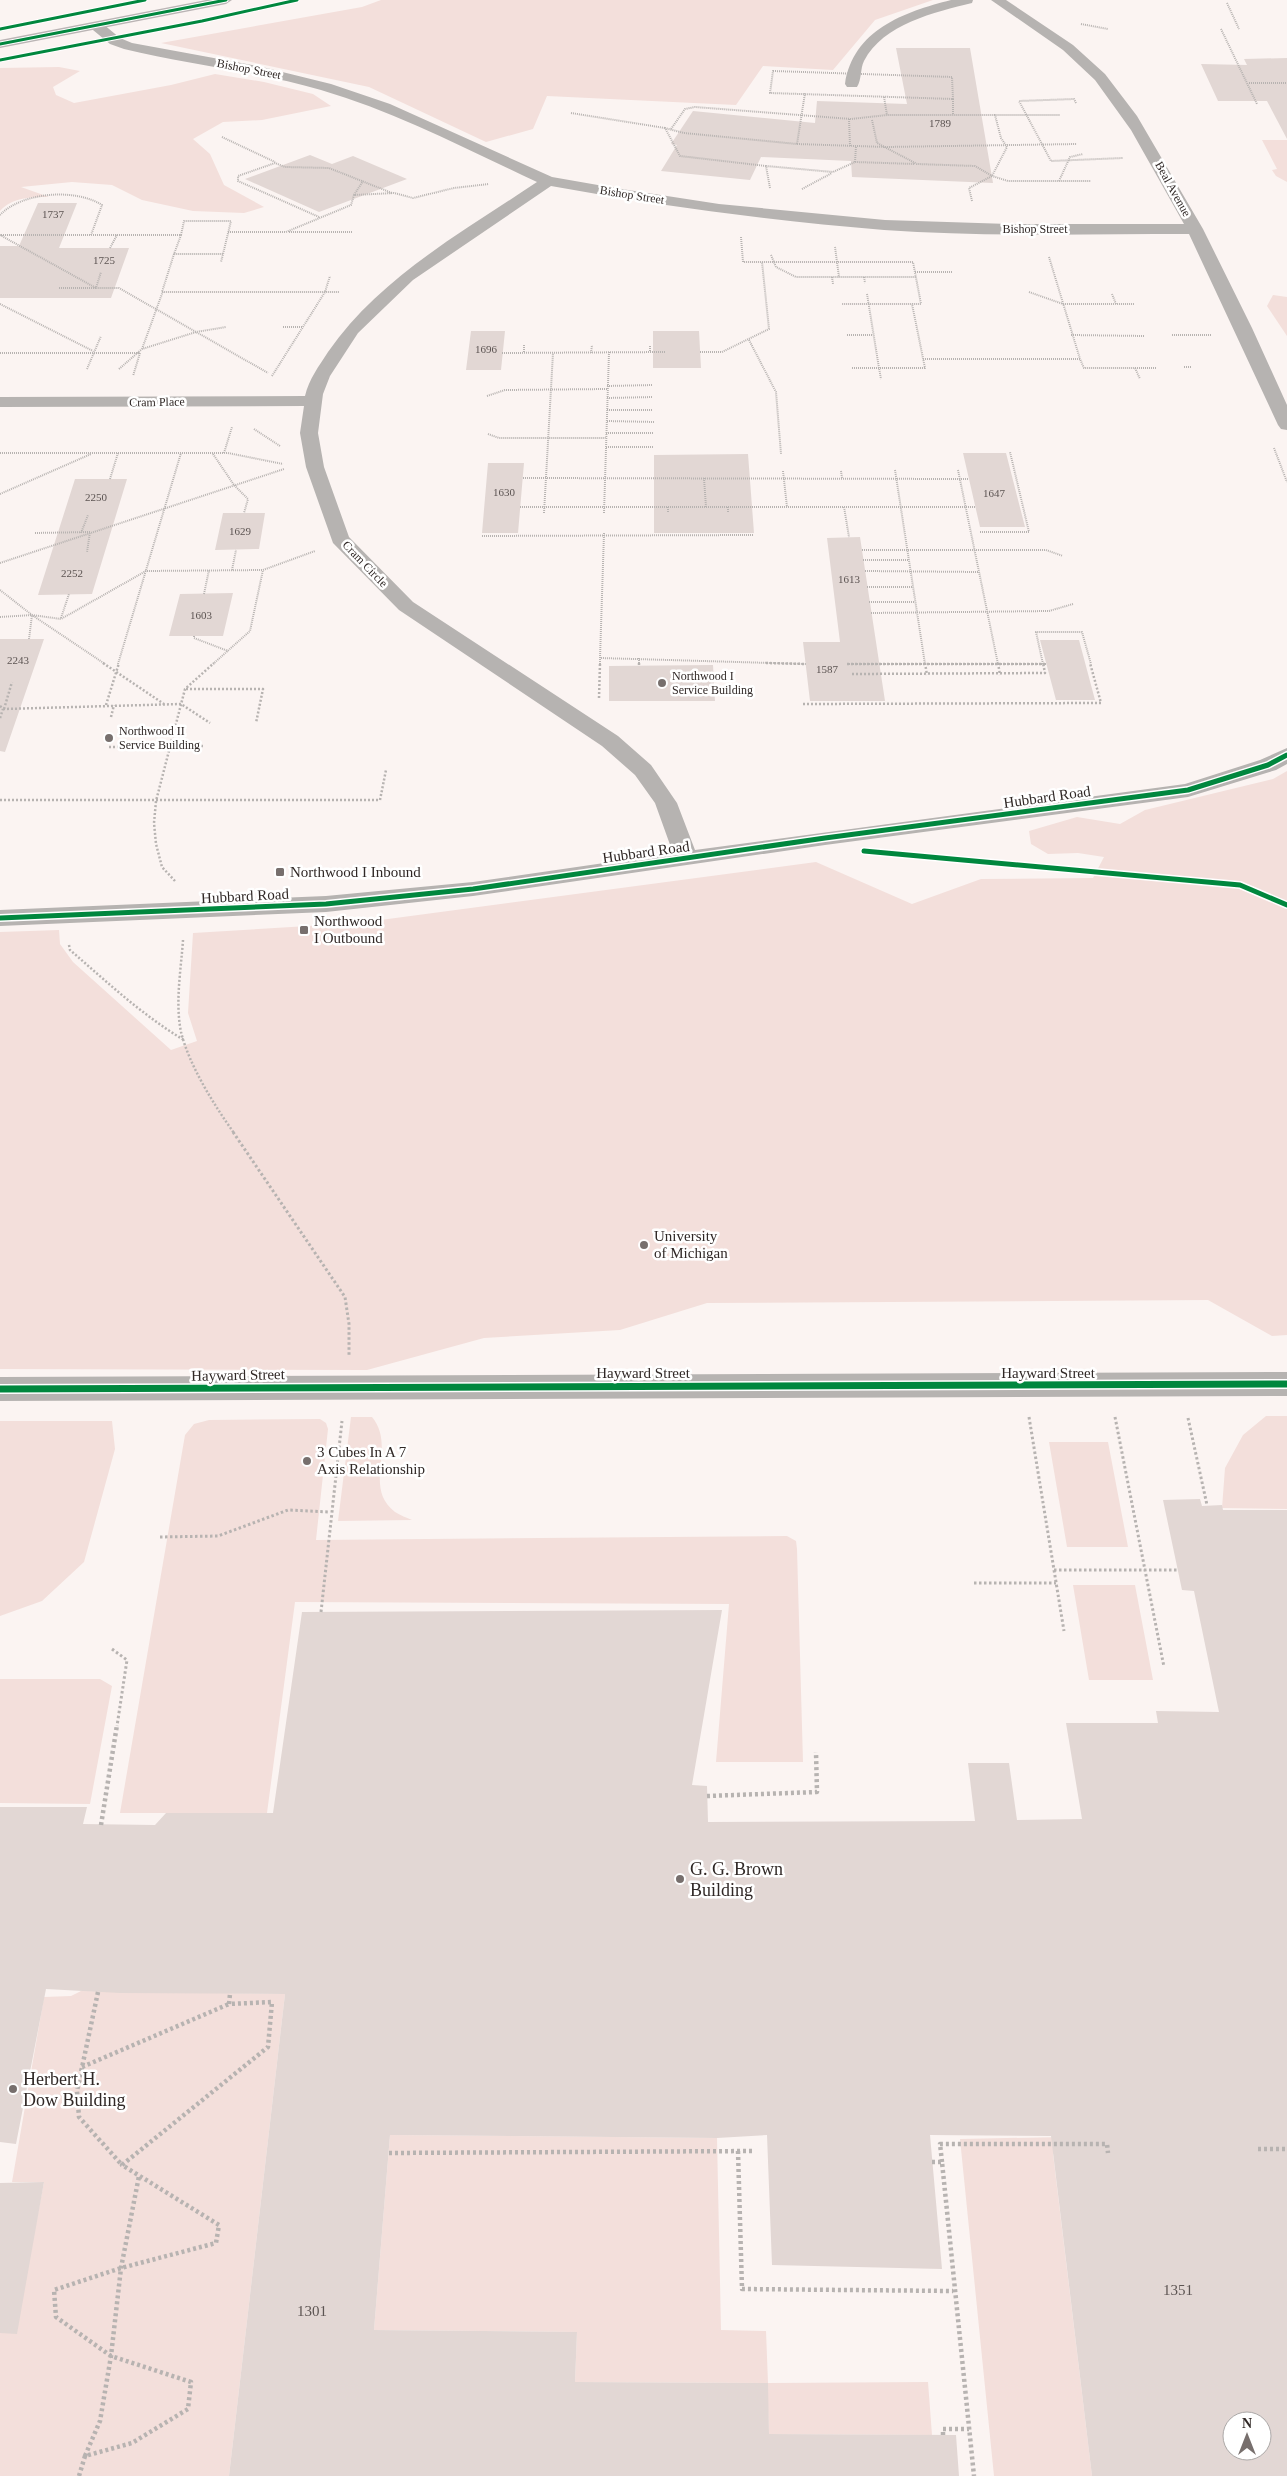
<svg xmlns="http://www.w3.org/2000/svg" width="1287" height="2476" viewBox="0 0 1287 2476" font-family="'Times New Roman',serif">
<rect width="100%" height="100%" fill="#fbf4f2"/>
<path fill="#f3dfdb" d="M 381,0 L 933,0 L 875,20 L 833,70 L 763,66 L 736,105 L 547,96 L 533,129 L 486,142 L 369,87 L 161,43 L 362,7 Z
M 59,67 L 80,71 L 53,87 L 56,95 L 74,103 L 171,85 L 215,74 L 264,82 L 313,94 L 331,106 L 262,120 L 223,122 L 193,139 L 210,154 L 224,185 L 264,207 L 244,213 L 193,211 L 142,200 L 112,185 L 72,182 L 21,187 L 49,197 C 32,197 12,197 0,211 L 0,68 Z
M 1262,140 L 1287,140 L 1287,182 L 1276,176 L 1272,170 L 1277,169 Z
M 1273,295 L 1287,297 L 1287,336 L 1267,306 Z
M 1287,771 L 1287,1335 L 1272,1336 L 1208,1300 L 707,1303 L 620,1330 L 484,1338 L 367,1370 L 0,1369 L 0,932 L 59,930 L 60,944 L 73,962 L 171,1050 L 197,1041 L 188,1013 L 193,933 L 358,923 L 816,862 L 912,904 L 981,879 L 1093,878 L 1104,857 L 1078,853 L 1048,854 L 1031,844 L 1029,831 L 1077,817 L 1120,824 L 1145,810 L 1273,779 Z
M 1266,1416 L 1287,1416 L 1287,1509 L 1222,1508 L 1225,1468 L 1243,1435 Z
M 351,1417 L 372,1417 C 397,1447 362,1487 395,1512 C 400,1515 407,1518 412,1520 L 338,1521 Z
M 320,1419 L 326,1423 L 328,1429 L 316,1540 L 787,1536 L 796,1541 L 797,1549 L 803,1762 L 716,1762 L 729,1604 L 295,1602 L 267,1813 L 120,1813 L 185,1435 L 194,1424 L 209,1420 Z
M 0,1421 L 112,1421 L 115,1449 L 84,1562 L 42,1601 L 0,1616 Z
M 1049,1442 L 1108,1442 L 1128,1547 L 1067,1547 Z
M 1073,1585 L 1135,1585 L 1153,1680 L 1089,1680 Z
M 0,1679 L 100,1679 L 112,1686 L 90,1804 L 0,1803 Z
M 81,1991 L 285,1994 L 229,2476 L 0,2476 L 0,2306 L 33,2239 L 44,2182 L 12,2182 L 44,1997 L 71,1996 Z
M 390,2135 L 717,2138 L 721,2330 L 766,2331 L 768,2383 L 928,2382 L 932,2435 L 769,2434 L 767,2383 L 575,2382 L 577,2332 L 374,2330 Z
M 1113,2136 L 1053,2154 L 1092,2476 L 994,2476 L 960,2139 Z"/>
<path fill="#e2d7d4" fill-rule="evenodd" d="M 896,48 L 970,48 L 993,183 L 852,177 L 851,161 L 761,157 L 750,180 L 661,171 L 677,145 L 671,144 L 693,111 L 815,123 L 817,101 L 907,104 Z
M 1287,58 L 1287,139 L 1267,101 L 1218,101 L 1201,64 L 1247,65 L 1244,59 Z
M 310,155 L 332,164 L 353,156 L 407,179 L 319,212 L 245,179 Z
M 38,203 L 77,203 L 59,248 L 129,248 L 111,298 L 0,298 L 0,246 L 19,246 Z
M 471,331 L 505,331 L 501,370 L 466,370 Z
M 653,331 L 699,331 L 701,368 L 653,368 Z
M 963,453 L 1006,453 L 1025,527 L 980,527 Z
M 748,454 L 754,533 L 654,533 L 654,455 Z
M 488,463 L 524,463 L 518,533 L 482,533 Z
M 75,479 L 127,479 L 92,594 L 38,595 Z
M 223,513 L 265,513 L 259,549 L 215,550 Z
M 860,537 L 885,701 L 810,701 L 803,642 L 840,642 L 827,538 Z
M 233,593 L 223,636 L 169,636 L 180,594 Z
M 0,639 L 44,639 L 5,752 L 0,751 Z
M 1040,640 L 1079,640 L 1095,700 L 1056,700 Z
M 713,665 L 715,701 L 609,701 L 609,666 Z
M 1200,1499 L 1202,1506 L 1222,1505 L 1223,1510 L 1287,1510 L 1287,2476 L 1092,2476 L 1051,2136 L 930,2135 L 942,2269 L 772,2265 L 767,2135 L 717,2138 L 390,2135 L 374,2330 L 577,2332 L 575,2382 L 768,2383 L 769,2434 L 956,2435 L 959,2476 L 229,2476 L 285,1994 L 120,1993 L 46,1989 L 16,2144 L 0,2142 L 0,1807 L 87,1807 L 83,1824 L 155,1825 L 166,1813 L 273,1813 L 302,1612 L 722,1610 L 692,1785 L 707,1786 L 708,1822 L 975,1821 L 968,1763 L 1009,1763 L 1017,1820 L 1082,1819 L 1066,1723 L 1158,1723 L 1156,1711 L 1219,1712 L 1194,1591 L 1182,1590 L 1163,1500 ZM 1232,2421 L 1262,2421 L 1262,2451 L 1232,2451 Z
M 44,2182 L 17,2334 L 0,2333 L 0,2183 Z"/>
<g fill="none" stroke-linecap="round" stroke-linejoin="round">
<path stroke="#b7b3b1" stroke-width="2" stroke-dasharray="1 1" stroke-linecap="butt" d="M 1227,3 L 1239,29
M 1081,24 L 1108,29
M 1221,29 L 1257,104
M 773,71 L 952,77 L 953,99 L 770,93 Z
M 1249,83 L 1287,83
M 884,97 L 887,115
M 953,99 L 953,115
M 1076,103 L 1074,99 L 1019,101 L 1051,161 L 1123,158
M 571,113 L 665,128
M 849,119 L 850,146
M 872,120 L 877,143 L 917,164 L 975,166 L 992,176 L 1008,181 L 1091,181
M 671,129 L 685,109 L 695,107 L 851,119 L 887,115 L 995,115
M 222,137 L 275,162
M 797,144 L 886,147 L 1077,144
M 855,162 L 856,146
M 766,166 L 680,156 L 665,128 L 684,133 L 797,144 L 805,93
M 1059,181 L 1070,157 L 1083,154
M 770,188 L 766,166 L 833,172 L 855,162 L 915,164
M 802,189 L 832,173
M 354,195 L 363,181
M 972,201 L 969,188 L 992,176 L 1007,147 L 1001,138 L 995,115 L 1060,115
M 0,215 C 22,192 75,188 102,205 L 91,235
M 319,217 L 238,181 L 238,176 L 275,163 L 285,167 L 329,168 L 392,193
M 228,232 L 286,232 L 351,205 L 354,195 L 394,193 L 413,198 L 454,188 L 489,184
M 289,232 L 352,232
M 0,235 L 96,288 L 119,288 L 268,373
M 1,235 L 181,235 L 174,254 L 223,254 L 221,262
M 181,235 L 184,221 L 231,221 L 223,254
M 741,237 L 743,262 L 913,262 L 921,304 L 842,304
M 835,247 L 839,277
M 110,248 L 117,235
M 174,254 L 162,292 L 339,292
M 771,255 L 776,267 L 796,277 L 916,277
M 1049,257 L 1080,359
M 915,272 L 953,272
M 832,277 L 833,284
M 864,277 L 865,283
M 59,288 L 96,288 L 101,272
M 1029,292 L 1063,304 L 1134,304
M 867,294 L 879,368 L 925,368 L 912,304
M 1112,294 L 1116,304
M 0,304 L 93,351
M 283,327 L 302,327
M 847,335 L 873,335
M 1071,335 L 1145,336
M 1172,335 L 1211,335
M 749,340 L 776,392 L 781,454
M 524,345 L 524,353
M 650,346 L 650,352
M 142,349 L 163,291
M 700,352 L 722,352 L 769,329 L 762,262
M 0,353 L 140,353 L 133,376
M 502,353 L 666,352
M 591,353 L 592,345
M 923,359 L 1080,359 L 1084,368 L 1135,368 L 1140,379
M 1184,367 L 1192,367
M 852,368 L 879,368 L 881,379
M 1135,368 L 1157,368
M 87,369 L 101,336
M 119,369 L 142,349 L 196,332 L 226,327
M 272,376 L 325,292 L 330,276
M 607,386 L 653,385
M 487,396 L 505,390 L 607,389
M 607,398 L 653,397
M 607,410 L 653,410
M 607,421 L 654,422
M 254,429 L 280,446
M 606,433 L 654,433
M 488,434 L 499,438 L 606,438
M 606,447 L 654,447
M 1274,448 L 1287,482
M 0,453 L 228,453 L 283,464
M 224,453 L 232,427
M 213,454 L 234,485 L 248,499 L 244,513
M 895,470 L 925,664
M 958,470 L 998,664
M 783,471 L 787,507
M 841,471 L 842,478
M 523,478 L 969,479
M 704,478 L 706,507
M 110,479 L 118,453
M 0,494 L 91,454
M 520,507 L 976,507
M 668,507 L 668,513
M 728,507 L 728,513
M 844,507 L 849,537
M 544,513 L 553,353
M 604,513 L 609,352
M 980,532 L 1029,532 L 1010,452
M 35,533 L 90,532 L 87,552
M 81,533 L 88,515
M 604,533 L 600,658 L 806,664
M 482,536 L 753,535
M 862,550 L 1046,550 L 1063,556
M 863,560 L 909,560
M 0,563 L 284,469
M 232,570 L 236,550
M 865,571 L 979,572
M 867,587 L 913,587
M 0,590 L 32,615 L 105,664
M 204,594 L 209,570
M 869,602 L 915,602
M 871,613 L 1049,611 L 1073,604
M 0,617 L 32,615 L 61,619 L 146,571 L 263,570
M 61,618 L 69,594
M 194,636 L 194,638 L 228,651
M 29,639 L 32,615
M 639,658 L 639,664
M 118,664 L 181,453
M 213,664 L 250,631 L 263,570 L 315,551
M 600,664 L 600,658
M 847,664 L 1047,664
M 1043,664 L 1036,632 L 1082,632 L 1091,664"/>
<path stroke="#b7b3b1" stroke-width="2.5" stroke-dasharray="2 2" stroke-linecap="butt" d="M 103,663 L 164,704
M 639,663 L 639,665
M 766,663 L 806,664
M 925,663 L 927,675
M 998,663 L 1000,675
M 847,664 L 1047,664
M 852,674 L 1045,673 L 1043,663
M 186,689 L 263,689 L 256,723
M 599,698 L 600,663
M 803,704 L 1101,703 L 1090,663
M 106,705 L 119,663
M 0,706 L 4,709 L 181,704 L 210,723
M 4,709 L 12,682
M 111,717 L 114,705
M 0,718 L 3,709
M 150,730 L 174,730
M 109,747 L 205,746
M 0,800 L 380,800 L 386,770
M 175,881 L 162,867 L 156,844 L 154,823 L 156,801 L 185,689 L 214,663
M 183,940 C 181,970 175,1002 181,1032 C 189,1065 214,1105 234,1133
M 69,945 L 70,950 C 107,982 142,1015 184,1040"/>
<path stroke="#b7b3b1" stroke-width="3" stroke-dasharray="2.5 2.5" stroke-linecap="butt" d="M 233,1132 L 345,1297 L 349,1324 L 349,1356
M 1029,1417 L 1064,1631
M 1115,1417 L 1164,1667
M 1188,1418 L 1207,1505
M 160,1537 L 218,1536 L 288,1510 L 330,1512
M 1054,1570 L 1178,1570
M 974,1583 L 1056,1583
M 321,1612 L 342,1421
M 112,1649 L 127,1660 L 117,1726"/>
<path stroke="#b7b3b1" stroke-width="4.5" stroke-dasharray="3 3" stroke-linecap="butt" d="M 707,1796 L 817,1792 L 816,1752
M 101,1825 L 117,1725
M 98,1992 L 77,2091 L 79,2117 L 122,2165
M 82,2067 L 229,2004
M 1258,2149 L 1287,2149
M 738,2151 L 742,2289 L 953,2291
M 389,2153 L 754,2151
M 932,2162 L 942,2162 L 974,2476
M 942,2162 L 940,2144 L 1107,2144 L 1108,2153
M 943,2435 L 943,2429 L 969,2429
M 85,2456 L 100,2421 L 111,2356 L 121,2268 L 139,2176
M 79,2476 L 85,2456 L 132,2443 L 188,2409 L 191,2382 L 111,2356 L 56,2317 L 54,2290 L 121,2268 L 216,2243 L 219,2225 L 122,2165 L 268,2047 L 272,2002 L 229,2004 L 230,1994"/>
<path fill="#b6b3b1" fill-rule="evenodd" d="M 951,0 L 973,0 L 972,3 C 935,12 883,24 864,61 C 860,69 862,79 857,87 L 847,87 L 845,84 C 853,30 904,12 951,0 Z
M 991,0 L 1006,0 L 1073,45 L 1105,74 L 1137,116 L 1203,229 L 1252,328 L 1287,405 L 1287,430 L 1281,429 L 1278,425 L 1189,234 C 1088,234 985,237 884,230 C 772,221 661,206 551,186 L 413,280 L 358,333 L 330,376 L 323,394 L 318,433 L 324,467 L 349,537 L 413,602 L 618,736 L 651,765 L 677,803 L 695,850 L 1185,784 L 1260,760 L 1287,748 L 1287,764 L 1276,770 L 1188,797 L 825,845 L 473,896 L 326,912 L 0,926 L 0,910 L 326,896 L 473,882 L 673,853 L 655,803 L 635,775 L 602,746 L 399,610 L 333,543 L 306,467 L 300,433 L 304,406 L 0,407 L 0,397 L 305,396 C 309,379 319,366 328,352 C 380,277 463,232 537,182 C 466,149 396,112 321,90 C 256,71 189,65 124,49 L 110,44 L 93,30 L 91,27 L 93,24 L 103,24 L 120,38 L 132,43 L 258,66 L 331,84 L 390,104 L 552,177 L 615,188 L 719,204 L 885,220 L 1009,224 L 1184,224 L 1131,130 L 1095,80 L 1063,50 Z
M 1287,1372 L 1287,1396 L 0,1401 L 0,1377 Z"/>
<path fill="#bab4b4" fill-rule="evenodd" d="M 206,0 L 232,0 L 226,4 L 0,48 L 0,40 Z"/>
<g stroke="#fff" stroke-width="5">
<path id="cycleway-far2" d="M 0,29 L 145,0
M 0,44 L 226,0
M 0,60 L 202,21 L 297,0"/>
</g>
<g stroke="#fff" stroke-width="8">
<path id="cycleway-far1" d="M 864,851 L 1240,885 L 1287,905
M 0,918 L 326,904 L 473,889 L 825,838 L 1188,790 L 1268,765 L 1287,755"/>
</g>
<g stroke="#fff" stroke-width="10">
<path id="cycleway" d="M 0,1389 L 1287,1384"/>
</g>
<use href="#cycleway-far2" stroke="#00873e" stroke-width="3"/>
<use href="#cycleway-far1" stroke="#00873e" stroke-width="5"/>
<use href="#cycleway" stroke="#00873e" stroke-width="7"/>
</g>
<g fill="#776f6d" stroke="#fff" stroke-width="2">
<circle cx="662" cy="683" r="5"/>
<circle cx="109" cy="738" r="5"/>
<rect x="275" y="867" width="10" height="10" rx="2.5"/>
<rect x="299" y="925" width="10" height="10" rx="2.5"/>
<circle cx="644" cy="1245" r="5"/>
<circle cx="307" cy="1461" r="5"/>
<circle cx="680" cy="1879" r="5"/>
<circle cx="13" cy="2089" r="5"/>
</g>
<g text-anchor="middle" stroke-width="5" stroke-linejoin="round" paint-order="stroke">
<g font-size="11" fill="#5c5452">
<text x="940" y="127">1789</text>
<text x="53" y="218">1737</text>
<text x="104" y="264">1725</text>
<text x="486" y="353">1696</text>
<text x="504" y="496">1630</text>
<text x="994" y="497">1647</text>
<text x="96" y="501">2250</text>
<text x="240" y="535">1629</text>
<text x="72" y="577">2252</text>
<text x="849" y="583">1613</text>
<text x="201" y="619">1603</text>
<text x="18" y="664">2243</text>
<text x="827" y="673">1587</text>
</g>
<g font-size="12" fill="#302826" stroke="#fff">
<text transform="translate(249 69) rotate(11)" y="4">Bishop Street</text>
<text transform="translate(1173 189) rotate(61)" y="4">Beal Avenue</text>
<text transform="translate(632 195) rotate(9)" y="4">Bishop Street</text>
<text x="1035" y="233">Bishop Street</text>
<text transform="translate(157 402) rotate(-1)" y="4">Cram Place</text>
<text transform="translate(365 564) rotate(46)" y="4">Cram Circle</text>
</g>
<g font-size="12" fill="#302826" stroke="#fff" text-anchor="start">
<text x="672" y="680">Northwood I<tspan x="672" dy="14">Service Building</tspan></text>
<text x="119" y="735">Northwood II<tspan x="119" dy="14">Service Building</tspan></text>
</g>
<g font-size="15" fill="#302826" stroke="#fff">
<text transform="translate(1047 797) rotate(-8)" y="5">Hubbard Road</text>
<text transform="translate(646 852) rotate(-8)" y="5">Hubbard Road</text>
<text transform="translate(245 896) rotate(-3)" y="5">Hubbard Road</text>
<text x="643" y="1378">Hayward Street</text>
<text x="1048" y="1378">Hayward Street</text>
<text transform="translate(238 1375) rotate(-1)" y="5">Hayward Street</text>
</g>
<g font-size="15" fill="#302826" stroke="#fff" text-anchor="start">
<text x="290" y="877">Northwood I Inbound</text>
<text x="314" y="926">Northwood<tspan x="314" dy="17">I Outbound</tspan></text>
<text x="654" y="1241">University<tspan x="654" dy="17">of Michigan</tspan></text>
<text x="317" y="1457">3 Cubes In A 7<tspan x="317" dy="17">Axis Relationship</tspan></text>
</g>
<g font-size="15" fill="#5c5452">
<text x="1178" y="2295">1351</text>
<text x="312" y="2316">1301</text>
</g>
<g font-size="18" fill="#302826" stroke="#fff" text-anchor="start">
<text x="690" y="1875">G. G. Brown<tspan x="690" dy="21">Building</tspan></text>
<text x="23" y="2085">Herbert H.<tspan x="23" dy="21">Dow Building</tspan></text>
</g>
</g>
<g transform="translate(1247 2436)"><circle r="24" fill="#ffffff" stroke="#aca9a8"/>
<path d="M0-4L9 19L0 12L-9 19Z" fill="#776f6d"/>
<text y="-8" font-size="14" font-weight="bold" text-anchor="middle" fill="#302826">N</text>
</g>
</svg>
